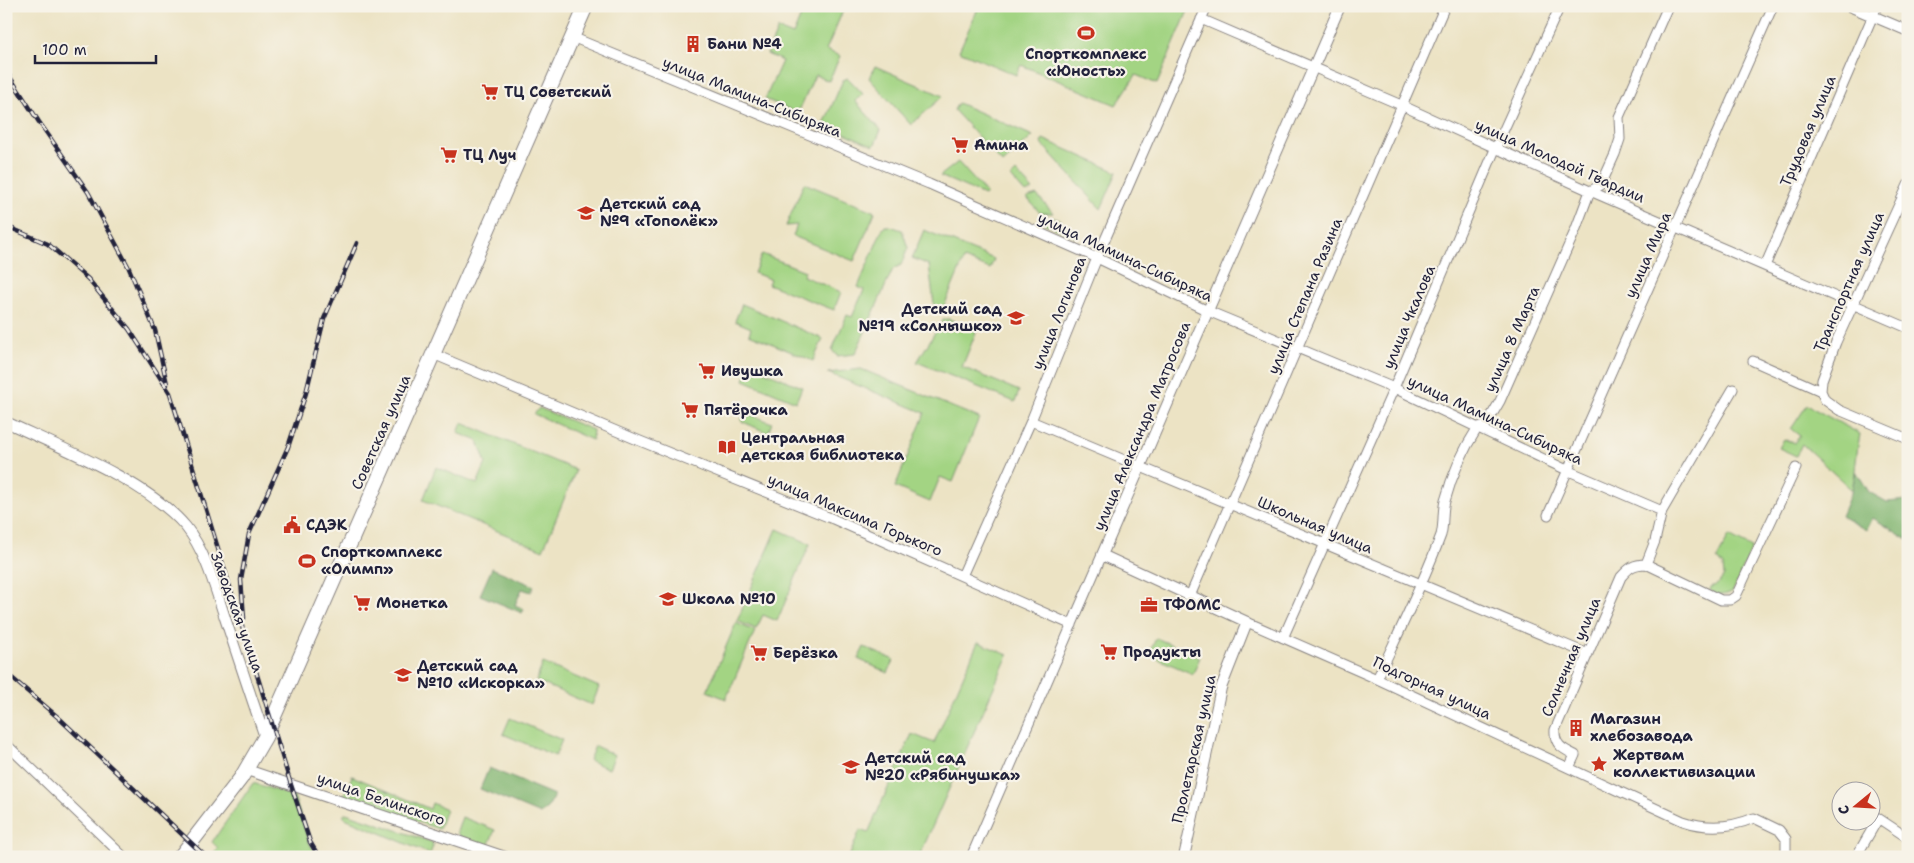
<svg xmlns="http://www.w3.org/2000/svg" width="1914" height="863" viewBox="0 0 1914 863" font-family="'Shantell Sans',sans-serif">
<rect width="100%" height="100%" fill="#f7f3e8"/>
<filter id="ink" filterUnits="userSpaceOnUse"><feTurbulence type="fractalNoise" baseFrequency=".02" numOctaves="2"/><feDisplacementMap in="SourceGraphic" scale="10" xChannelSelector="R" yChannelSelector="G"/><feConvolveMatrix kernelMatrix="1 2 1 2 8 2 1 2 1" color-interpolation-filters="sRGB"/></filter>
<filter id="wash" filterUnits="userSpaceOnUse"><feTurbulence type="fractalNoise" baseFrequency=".0096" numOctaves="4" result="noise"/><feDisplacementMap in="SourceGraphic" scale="20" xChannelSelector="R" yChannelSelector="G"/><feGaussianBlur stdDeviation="1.12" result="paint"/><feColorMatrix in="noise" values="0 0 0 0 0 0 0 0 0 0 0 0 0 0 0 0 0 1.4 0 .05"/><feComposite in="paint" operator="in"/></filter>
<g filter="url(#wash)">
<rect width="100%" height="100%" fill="#ece3c4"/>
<path fill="#a3d483" stroke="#627b5f" d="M 805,6 L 845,6 L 826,50 L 840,56 L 829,81 L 815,75 L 798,113 L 765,99 L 782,61 L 767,54 L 778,29 L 793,35 Z
M 979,6 L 1190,6 L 1157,84 L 1136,75 L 1116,105 L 1021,65 L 1016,75 L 959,51 Z
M 875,66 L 943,96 L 911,125 L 869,78 Z
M 848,78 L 863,94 L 855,101 L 881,130 L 874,146 L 824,124 L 843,80 Z
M 958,103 L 1033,136 L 1003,164 L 954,110 Z
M 1043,139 L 1117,172 L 1101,209 L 1041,143 Z
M 958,162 L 986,193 L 984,195 L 940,176 Z
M 1016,172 L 1033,190 L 1025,193 L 1011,177 Z
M 804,183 L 875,212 L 854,261 L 793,236 L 797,225 L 786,226 Z
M 1037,195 L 1053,213 L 1040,213 L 1027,198 Z
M 1039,218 L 1058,218 L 1076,238 L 1045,224 Z
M 885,226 L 890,226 L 902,230 L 908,248 L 901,265 L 893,269 L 855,354 L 837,356 L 832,350 L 847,315 L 852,317 L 864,290 L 858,287 L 882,230 Z
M 924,230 L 994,259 L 990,269 L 964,259 L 943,309 L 935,312 L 929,265 L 912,258 Z
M 762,254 L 805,271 L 803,276 L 841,292 L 834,310 L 768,284 L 770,279 L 754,273 Z
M 742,304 L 823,339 L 813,361 L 749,334 L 751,328 L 735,321 Z
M 945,319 L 949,319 L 977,330 L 962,367 L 1019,391 L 1015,402 L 917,362 L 942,321 Z
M 750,365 L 802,387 L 796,402 L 744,380 Z
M 861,369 L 979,418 L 953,482 L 940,477 L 930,502 L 895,487 L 925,413 L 828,373 Z
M 1807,405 L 1860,434 C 1856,453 1856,471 1852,490 L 1802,444 L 1796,456 L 1779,448 L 1784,439 L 1794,443 L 1800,436 L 1791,429 Z
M 539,408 L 593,430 L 592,440 L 534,414 Z
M 745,412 L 772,423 L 768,433 L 741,421 Z
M 462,423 L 576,470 L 543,550 L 423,500 L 436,467 L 477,484 L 486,463 L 478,441 L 458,433 Z
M 777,529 L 810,544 L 777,621 L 763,615 L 756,629 L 737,621 Z
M 1729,536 L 1752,548 L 1733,591 C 1725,596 1716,597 1710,590 L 1711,587 L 1718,584 L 1724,576 L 1723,566 L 1717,559 Z
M 736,623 L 755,631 L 726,699 L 707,691 Z
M 1156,638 L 1200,657 L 1193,674 L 1149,655 Z
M 978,642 L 1008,655 L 919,857 L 849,857 L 860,830 L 868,833 L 912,734 L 934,743 Z
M 864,647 L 894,660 L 888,673 L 858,659 Z
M 543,663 L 599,687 L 592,705 L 536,681 Z
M 510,718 L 562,740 L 555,756 L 503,734 Z
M 595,746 L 615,755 L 609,769 L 589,760 Z
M 352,776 L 430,809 L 432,803 L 446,809 L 439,829 L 343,797 Z
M 253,783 L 294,796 L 309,842 L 318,857 L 211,856 L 218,848 L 212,842 Z
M 346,813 L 432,842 L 433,846 L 430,854 L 345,818 L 343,815 Z
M 462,817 L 495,830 L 488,846 L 459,836 L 457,832 Z"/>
<path fill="#82b671" stroke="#526c56" d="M 1856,471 L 1869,492 L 1887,502 L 1908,500 L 1908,540 L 1873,518 L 1866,530 L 1841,516 L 1852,490 Z
M 492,568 L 534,586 L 531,592 L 522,589 L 515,605 L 524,609 L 522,613 L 480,595 Z
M 489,768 L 554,795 L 549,806 L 540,814 L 480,789 Z"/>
</g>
<g filter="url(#ink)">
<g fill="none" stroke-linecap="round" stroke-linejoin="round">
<g stroke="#878280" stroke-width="11">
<path id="minor" d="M 1201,19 L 1401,105 L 1590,191 L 1908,328
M 572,37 L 929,184 L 1097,258 L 1208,311 L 1394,388 L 1569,471 L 1662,511
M 1765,266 L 1877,6
M 433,354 L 640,441 L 833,519 L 1072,625
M 1753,361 L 1821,391 L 1825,400 L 1839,410 L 1908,439
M 1821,391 L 1822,380 L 1836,342 L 1908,185
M 1031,421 L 1588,654
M 1548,515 L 1773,6
M 1646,564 L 1721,600 L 1730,600 L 1736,596 L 1796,468
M 962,576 L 1031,421 L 1097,258 L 1207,6
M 1190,596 L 1445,6
M 1247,622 L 1377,679 L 1683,821 C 1707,829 1730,828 1754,818 L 1779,830 L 1786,839 L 1786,857
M 1283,638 L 1394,388 L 1496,147 L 1560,6
M 1377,679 C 1399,632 1423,584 1441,535 C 1444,524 1442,512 1445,501 C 1452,475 1463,450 1478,427 L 1486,425 L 1500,401 L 1575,231 L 1590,191 L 1601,185 L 1615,154 L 1620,139 L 1619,117 L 1668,6
M 6,744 L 124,857
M 1569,768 L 1575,755 C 1563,749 1554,745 1555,730 L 1621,577 C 1629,568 1633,564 1646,564 L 1655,541 L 1662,511 L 1733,389
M 1872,814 L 1908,838
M 971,857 L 1102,555
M 1856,857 L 1878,819"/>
</g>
<g stroke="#878280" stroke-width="12">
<path id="tertiary" d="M 1849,6 L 1908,31
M 6,422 C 59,447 149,482 186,527 C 206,552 215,588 225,618 C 238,657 251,697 265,737
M 247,770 L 505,857
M 1184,857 L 1221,688 L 1247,622 L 1102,555 L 1340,6"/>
</g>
<g stroke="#878280" stroke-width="16">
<path id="primary" d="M 180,857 L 241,778 L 265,737 L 586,6"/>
</g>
<use href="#minor" stroke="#fff" stroke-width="9"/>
<use href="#tertiary" stroke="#fff" stroke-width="10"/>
<use href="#primary" stroke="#fff" stroke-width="14"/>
<g stroke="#22223b" stroke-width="4.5">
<path id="rail" d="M 6,71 L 39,122 L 88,192 L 128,266 L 155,330 L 167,384
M 6,226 L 48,244 L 88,279 L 129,329 L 170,393 L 291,785 L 310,842 L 319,857
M 244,618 L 241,580 L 249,534 L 288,447 L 306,393 L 324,319 L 357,243
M 6,673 L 60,719 L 206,857"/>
</g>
<use href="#rail" stroke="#f7f3e8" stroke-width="2.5" stroke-dasharray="8" stroke-linecap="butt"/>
</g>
</g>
<defs>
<g id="stadium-bare" transform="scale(1.35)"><path d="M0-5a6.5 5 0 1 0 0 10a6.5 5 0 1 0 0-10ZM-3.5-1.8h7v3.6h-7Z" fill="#c8321e" stroke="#f7f3e8" stroke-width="2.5" paint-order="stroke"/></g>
<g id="building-bare" transform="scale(1.35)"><path d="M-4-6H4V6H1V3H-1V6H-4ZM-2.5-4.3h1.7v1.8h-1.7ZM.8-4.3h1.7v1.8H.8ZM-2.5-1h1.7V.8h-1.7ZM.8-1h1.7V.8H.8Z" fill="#c8321e" stroke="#f7f3e8" stroke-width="2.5" paint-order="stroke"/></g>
<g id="supermarket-bare" transform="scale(1.35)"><path d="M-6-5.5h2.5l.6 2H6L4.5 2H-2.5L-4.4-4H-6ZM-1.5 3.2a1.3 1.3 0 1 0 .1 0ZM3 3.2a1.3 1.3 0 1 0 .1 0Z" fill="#c8321e" stroke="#f7f3e8" stroke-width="2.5" paint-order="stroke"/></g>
<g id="school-bare" transform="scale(1.35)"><path d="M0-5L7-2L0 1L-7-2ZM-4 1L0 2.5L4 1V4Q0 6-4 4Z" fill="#c8321e" stroke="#f7f3e8" stroke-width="2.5" paint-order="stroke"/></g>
<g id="library-bare" transform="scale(1.35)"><path d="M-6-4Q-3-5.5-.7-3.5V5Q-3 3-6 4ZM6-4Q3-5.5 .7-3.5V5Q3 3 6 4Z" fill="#c8321e" stroke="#f7f3e8" stroke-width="2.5" paint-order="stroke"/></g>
<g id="civic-bare" transform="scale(1.35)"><path d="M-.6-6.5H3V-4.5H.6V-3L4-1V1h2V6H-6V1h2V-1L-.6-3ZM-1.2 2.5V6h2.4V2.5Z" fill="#c8321e" stroke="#f7f3e8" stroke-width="2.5" paint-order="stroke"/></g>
<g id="office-bare" transform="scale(1.35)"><path d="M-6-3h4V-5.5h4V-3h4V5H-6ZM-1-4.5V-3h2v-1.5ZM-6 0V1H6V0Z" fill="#c8321e" stroke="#f7f3e8" stroke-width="2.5" paint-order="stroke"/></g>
<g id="sight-bare" transform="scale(1.35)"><path d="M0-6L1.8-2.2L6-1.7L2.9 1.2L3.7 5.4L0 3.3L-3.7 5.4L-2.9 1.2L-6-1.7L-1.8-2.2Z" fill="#c8321e" stroke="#f7f3e8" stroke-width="2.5" paint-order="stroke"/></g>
</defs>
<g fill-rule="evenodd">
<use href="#stadium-bare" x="1086" y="33"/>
<use href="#building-bare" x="693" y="44"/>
<use href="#supermarket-bare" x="490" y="92"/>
<use href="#supermarket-bare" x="960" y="145"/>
<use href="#supermarket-bare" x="449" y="155"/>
<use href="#school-bare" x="586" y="213"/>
<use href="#school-bare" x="1016" y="318"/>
<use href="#supermarket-bare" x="707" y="371"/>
<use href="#supermarket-bare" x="690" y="410"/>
<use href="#library-bare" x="727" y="447"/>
<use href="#civic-bare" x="292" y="525"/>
<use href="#stadium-bare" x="307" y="561"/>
<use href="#school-bare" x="668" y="599"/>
<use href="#supermarket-bare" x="362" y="603"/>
<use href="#office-bare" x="1149" y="605"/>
<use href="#supermarket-bare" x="1109" y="652"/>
<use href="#supermarket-bare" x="759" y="653"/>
<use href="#school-bare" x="403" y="675"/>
<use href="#building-bare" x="1576" y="728"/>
<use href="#sight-bare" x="1599" y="764"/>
<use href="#school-bare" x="851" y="767"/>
</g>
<g text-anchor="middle" stroke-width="4.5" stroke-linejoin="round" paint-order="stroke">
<g font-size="15" font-weight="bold" fill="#22223b" stroke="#f7f3e8" text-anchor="start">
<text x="707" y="49">Бани №4</text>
<text x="1086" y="59" text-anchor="middle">Спорткомплекс<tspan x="1086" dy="17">«Юность»</tspan></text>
<text x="504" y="97">ТЦ Советский</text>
<text x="974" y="150">Амина</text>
<text x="463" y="160">ТЦ Луч</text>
<text x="600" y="209">Детский сад<tspan x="600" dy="17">№9 «Тополёк»</tspan></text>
<text x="1002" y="314" text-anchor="end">Детский сад<tspan x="1002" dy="17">№19 «Солнышко»</tspan></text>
<text x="721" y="376">Ивушка</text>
<text x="704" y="415">Пятёрочка</text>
<text x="741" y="443">Центральная<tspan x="741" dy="17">детская библиотека</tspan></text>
<text x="306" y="530">СДЭК</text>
<text x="321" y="557">Спорткомплекс<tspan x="321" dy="17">«Олимп»</tspan></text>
<text x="682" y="604">Школа №10</text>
<text x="376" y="608">Монетка</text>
<text x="1163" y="610">ТФОМС</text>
<text x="1123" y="657">Продукты</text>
<text x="773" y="658">Берёзка</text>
<text x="417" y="671">Детский сад<tspan x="417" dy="17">№10 «Искорка»</tspan></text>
<text x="1590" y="724">Магазин<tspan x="1590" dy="17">хлебозавода</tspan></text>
<text x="1613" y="760">Жертвам<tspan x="1613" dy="17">коллективизации</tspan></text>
<text x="865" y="763">Детский сад<tspan x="865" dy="17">№20 «Рябинушка»</tspan></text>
</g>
<g font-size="15" fill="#22223b" stroke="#f7f3e8">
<text transform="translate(752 97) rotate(22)" y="5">улица Мамина-Сибиряка</text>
<text transform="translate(1808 131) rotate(-67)" y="5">Трудовая улица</text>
<text transform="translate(1560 161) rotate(24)" y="5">улица Молодой Гвардии</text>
<text transform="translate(1648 255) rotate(-66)" y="5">улица Мира</text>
<text transform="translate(1125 257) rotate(25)" y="5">улица Мамина-Сибиряка</text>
<text transform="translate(1849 282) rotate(-66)" y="5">Транспортная улица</text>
<text transform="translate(1305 296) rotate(-67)" y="5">улица Степана Разина</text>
<text transform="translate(1059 313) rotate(-68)" y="5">улица Логинова</text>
<text transform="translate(1409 317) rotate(-67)" y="5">улица Чкалова</text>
<text transform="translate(1512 339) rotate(-66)" y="5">улица 8 Марта</text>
<text transform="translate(1495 420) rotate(25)" y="5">улица Мамина-Сибиряка</text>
<text transform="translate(1142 426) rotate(-67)" y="5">улица Александра Матросова</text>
<text transform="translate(381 432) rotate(-66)" y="5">Советская улица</text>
<text transform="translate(855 515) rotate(23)" y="5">улица Максима Горького</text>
<text transform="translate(1315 525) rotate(23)" y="5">Школьная улица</text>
<text transform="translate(237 612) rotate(70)" y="5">Заводская улица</text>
<text transform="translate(1571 657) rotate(-67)" y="5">Солнечная улица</text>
<text transform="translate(1432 688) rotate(25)" y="5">Подгорная улица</text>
<text transform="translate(1194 749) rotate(-77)" y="5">Пролетарская улица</text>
<text transform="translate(381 799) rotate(19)" y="5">улица Белинского</text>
</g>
</g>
<rect width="1914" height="863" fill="none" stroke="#f7f3e8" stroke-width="25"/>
<g transform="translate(1856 806) rotate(252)"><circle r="24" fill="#f7f3e8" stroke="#a29fa3"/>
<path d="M0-4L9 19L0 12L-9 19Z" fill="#c8321e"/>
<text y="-8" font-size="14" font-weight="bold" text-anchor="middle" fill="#22223b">С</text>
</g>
<path d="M35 55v8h121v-8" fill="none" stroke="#22223b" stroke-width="2.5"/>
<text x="42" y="55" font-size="15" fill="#22223b" stroke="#f7f3e8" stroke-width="4" paint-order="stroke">100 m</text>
</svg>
